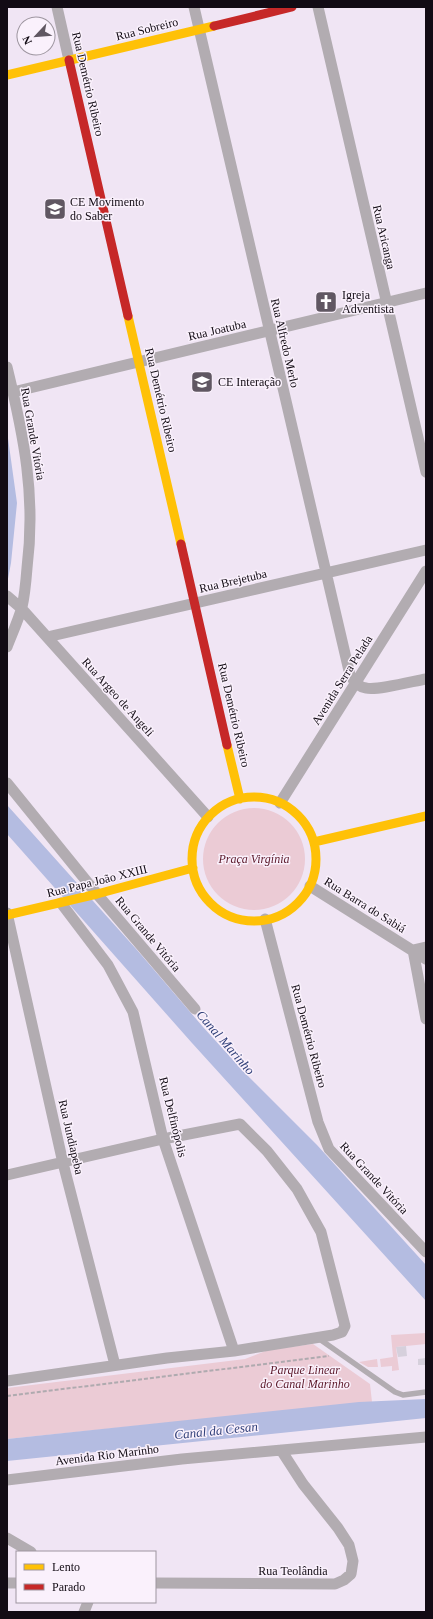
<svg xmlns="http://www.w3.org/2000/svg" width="433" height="1619" viewBox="0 0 433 1619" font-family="Georgia,serif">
<rect width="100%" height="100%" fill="#f0e5f4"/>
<path fill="#ebcbd5" d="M203 859a51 51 0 1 1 102 0a51 51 0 1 1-102 0Z
M 426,1333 L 426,1344 L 396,1347 L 399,1370 L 392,1371 L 392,1366 L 381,1367 L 380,1359 L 393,1357 L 391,1335 Z
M 313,1344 L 370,1384 L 372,1402 L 7,1439 L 7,1388 L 245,1359 L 268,1350 Z
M 377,1359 L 378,1367 L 368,1367 L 359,1362 Z"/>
<path fill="#b4bce1" d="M 7,431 L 17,503 L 11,563 L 7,584 Z
M 7,805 L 137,950 L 203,1027 L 243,1071 L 317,1145 L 426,1265 L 426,1301 L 192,1043 L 7,834 Z
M 426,1399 L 426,1418 L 7,1461 L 7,1439 L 359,1402 Z"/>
<path fill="#d6d0dc" d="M 406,1346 L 407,1356 L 398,1357 L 396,1347 Z
M 426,1358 L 426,1365 L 418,1365 L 418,1359 Z"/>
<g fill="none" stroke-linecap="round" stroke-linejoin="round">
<path stroke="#afaaaf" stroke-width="2" stroke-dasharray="4 2" stroke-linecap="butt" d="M 7,1396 L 329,1356"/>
<path stroke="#b2acb1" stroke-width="5.5" d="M 318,1338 L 395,1392 L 403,1395 L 426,1392"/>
<path stroke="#b2acb1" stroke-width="11" d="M 57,7 L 69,60
M 194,7 L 350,675 C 354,682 359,687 366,688 C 376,691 414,681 426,679
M 318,7 L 426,472
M 7,367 C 24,437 36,496 27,568 C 26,581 25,594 22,607 C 18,621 12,634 7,647
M 13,392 L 426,293
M 7,596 L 21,608 L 208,817
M 47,637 L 426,550
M 7,783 L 97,894 L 195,1009
M 280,803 L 426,571
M 310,886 L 426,959
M 61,903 L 108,965 L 133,1012 L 163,1139 L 234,1351
M 7,913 L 63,1163 L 115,1365
M 265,919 L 318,1122 L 329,1149 L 426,1252
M 426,947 L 413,950 L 426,1019
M 7,1175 L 163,1139 L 240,1124 L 267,1151 L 297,1189 L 321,1232 L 345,1326 L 342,1332 L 333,1335 L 234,1351 L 167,1358 L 7,1381
M 7,1480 L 182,1459 L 426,1437
M 7,1538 L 31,1552
M 7,1583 L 17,1583
M 155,1583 L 335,1584 L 344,1580 L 351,1574 L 353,1561 L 349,1545 L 338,1528 L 303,1484 L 281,1450
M 84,1612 L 88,1602"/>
<path stroke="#ffc107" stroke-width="9" d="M 7,75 L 214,26
M 128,316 L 181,544
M 227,745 L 240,799
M192 859a62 62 0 1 1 124 0a62 62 0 1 1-124 0Z
M 314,842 L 426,816
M 7,915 L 97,894 L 193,868"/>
<path stroke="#c62828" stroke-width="9" d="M 214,26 L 292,7
M 69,60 L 128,316
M 181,544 L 227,745"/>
</g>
<defs>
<g id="school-square" transform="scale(1.15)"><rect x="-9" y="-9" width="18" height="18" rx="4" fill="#605762" stroke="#faf1fc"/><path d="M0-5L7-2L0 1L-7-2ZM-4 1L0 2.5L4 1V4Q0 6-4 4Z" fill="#fff"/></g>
<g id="church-square" transform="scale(1.15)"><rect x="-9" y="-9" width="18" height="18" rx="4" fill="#605762" stroke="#faf1fc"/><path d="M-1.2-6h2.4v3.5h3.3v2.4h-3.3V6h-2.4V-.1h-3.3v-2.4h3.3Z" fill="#fff"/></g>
</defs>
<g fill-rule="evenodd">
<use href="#school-square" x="55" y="209"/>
<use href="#church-square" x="326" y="302"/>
<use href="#school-square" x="202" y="382"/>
</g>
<g text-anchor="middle" stroke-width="3" stroke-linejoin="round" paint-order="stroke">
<g font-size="12" fill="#120b14" stroke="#faf1fc">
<text transform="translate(147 29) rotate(-14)" y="4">Rua Sobreiro</text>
<text transform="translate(88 84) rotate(77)" y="4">Rua Demétrio Ribeiro</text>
<text transform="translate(384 237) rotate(77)" y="4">Rua Aricanga</text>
<text transform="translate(217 330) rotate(-13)" y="4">Rua Joatuba</text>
<text transform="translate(285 343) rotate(77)" y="4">Rua Alfredo Merlo</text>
<text transform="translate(161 400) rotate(77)" y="4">Rua Demétrio Ribeiro</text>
<text transform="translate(33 434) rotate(80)" y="4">Rua Grande Vitória</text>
<text transform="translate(233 581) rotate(-13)" y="4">Rua Brejetuba</text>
<text transform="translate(342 680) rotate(-58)" y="4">Avenida Serra Pelada</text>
<text transform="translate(118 697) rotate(48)" y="4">Rua Argeo de Angeli</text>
<text transform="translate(234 715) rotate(77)" y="4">Rua Demétrio Ribeiro</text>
<text transform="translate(97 881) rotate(-14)" y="4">Rua Papa João XXIII</text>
<text transform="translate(365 905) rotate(32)" y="4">Rua Barra do Sabiá</text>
<text transform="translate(148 934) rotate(50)" y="4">Rua Grande Vitória</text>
<text transform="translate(309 1036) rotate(75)" y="4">Rua Demétrio Ribeiro</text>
<text transform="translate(173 1117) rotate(76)" y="4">Rua Delfinópolis</text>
<text transform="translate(71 1137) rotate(77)" y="4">Rua Jundiapeba</text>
<text transform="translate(374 1178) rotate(47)" y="4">Rua Grande Vitória</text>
<text transform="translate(107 1455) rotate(-7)" y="4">Avenida Rio Marinho</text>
<text x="293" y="1575">Rua Teolândia</text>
</g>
<g font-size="12" fill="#120b14" stroke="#faf1fc" text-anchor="start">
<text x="70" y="206">CE Movimento<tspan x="70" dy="14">do Saber</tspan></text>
<text x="342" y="299">Igreja<tspan x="342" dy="14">Adventista</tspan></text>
<text x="218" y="386">CE Interação</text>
</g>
<g font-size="12" font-style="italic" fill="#5b1829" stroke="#faf1fc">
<text x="254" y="863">Praça Virgínia</text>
<text x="305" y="1374">Parque Linear<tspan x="305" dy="14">do Canal Marinho</tspan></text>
</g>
<g font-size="13" font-style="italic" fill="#304079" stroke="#faf1fc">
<text transform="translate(226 1042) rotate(49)" y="5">Canal Marinho</text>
<text transform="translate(216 1430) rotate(-6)" y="5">Canal da Cesan</text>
</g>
</g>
<rect width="433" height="1619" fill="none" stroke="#120b14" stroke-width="16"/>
<rect x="16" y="1551" width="140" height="52" fill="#faf1fc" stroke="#9d959f"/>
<rect x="24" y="1564" width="20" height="6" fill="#ffc107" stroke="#9d959f"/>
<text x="52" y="1571" font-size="12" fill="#120b14">Lento</text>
<rect x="24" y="1584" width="20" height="6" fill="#c62828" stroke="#9d959f"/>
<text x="52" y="1591" font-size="12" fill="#120b14">Parado</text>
<g transform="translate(36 36) rotate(244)"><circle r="19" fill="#faf1fc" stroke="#9d959f"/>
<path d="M0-3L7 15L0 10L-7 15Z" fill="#605762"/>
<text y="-6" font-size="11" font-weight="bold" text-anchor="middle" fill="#120b14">N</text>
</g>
</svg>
